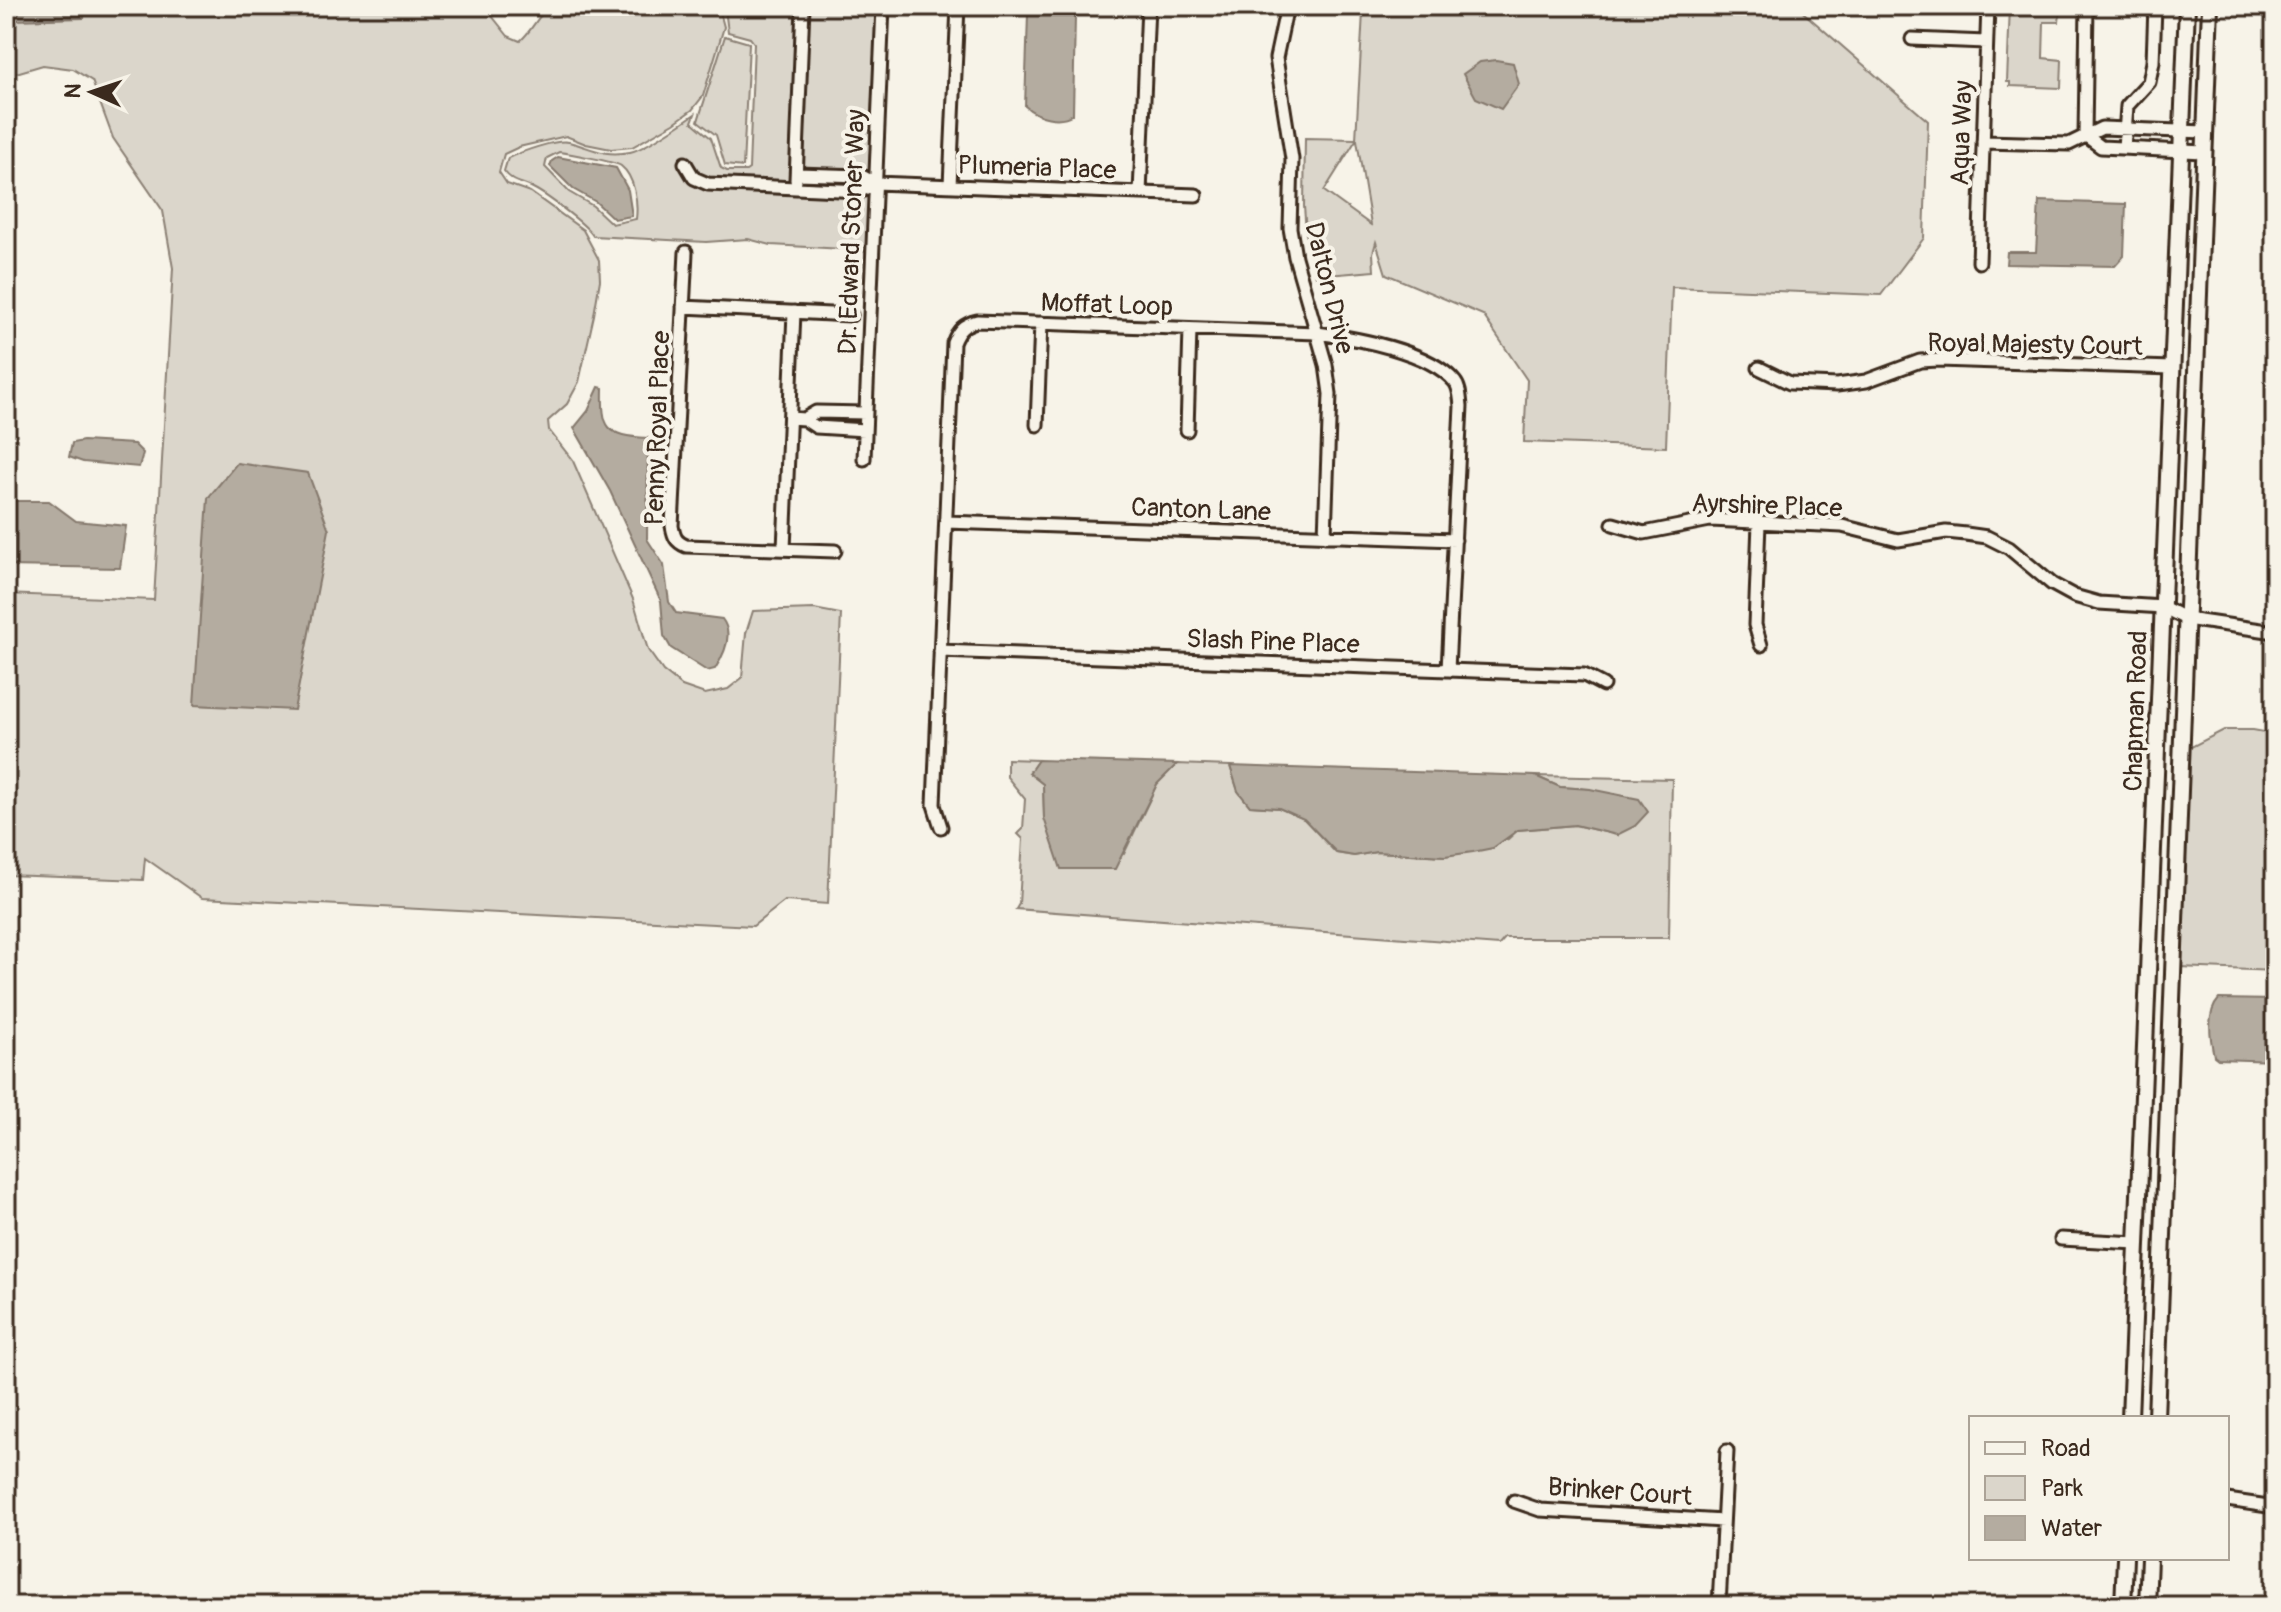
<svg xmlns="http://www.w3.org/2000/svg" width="2281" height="1612" viewBox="0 0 2281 1612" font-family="Pangolin,sans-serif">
<rect width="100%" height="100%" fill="#f7f3e8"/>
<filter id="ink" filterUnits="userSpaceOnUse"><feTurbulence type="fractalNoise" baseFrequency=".0125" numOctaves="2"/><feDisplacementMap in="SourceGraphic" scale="16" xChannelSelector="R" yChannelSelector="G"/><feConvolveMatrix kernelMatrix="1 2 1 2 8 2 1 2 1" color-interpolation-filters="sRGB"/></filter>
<g filter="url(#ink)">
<path fill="#dbd6cb" stroke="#8b8074" stroke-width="2" fill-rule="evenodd" d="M 85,6 L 484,6 L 508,36 L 520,41 C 532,31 537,16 550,6 L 712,6 L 720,12 L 724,27 L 703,96 L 692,110 L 674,123 L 632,147 L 611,149 L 586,144 L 566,136 L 519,147 L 504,154 L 499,172 L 507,184 L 530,192 L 583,230 L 599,260 L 600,280 L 594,315 L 579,382 L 567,404 L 548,421 L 549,430 L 573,461 L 633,599 L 648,650 L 663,671 L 682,686 L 705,694 L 728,689 L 742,678 L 746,633 L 753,611 L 814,609 L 841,614 L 828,904 L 785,901 L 753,926 L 202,898 L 145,858 L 143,880 L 6,875 L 6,594 L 154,600 L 173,268 L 163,211 L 113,138 L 92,81 L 73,69 L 43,65 L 6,76 L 6,18 L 83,18 Z
M 721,6 L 876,6 L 869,174 L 862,171 L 830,170 L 829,195 L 861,196 L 869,193 L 866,266 L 866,253 L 862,250 L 771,245 L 748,239 L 706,242 L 593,236 C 587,225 544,193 531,187 C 520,182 512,182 504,171 L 508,158 C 521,152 556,139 569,142 C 592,148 603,157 630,152 C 643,150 682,123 695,114 L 692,122 L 711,138 L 721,168 L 727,171 L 746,171 L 749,169 L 754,43 L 750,38 L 728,32 L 725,9 ZM 559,152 C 568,153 616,162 621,166 C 635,177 638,203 636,219 L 612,224 L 593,206 L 569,192 L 545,167 L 547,158 Z
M 1304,6 L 1796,6 L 1928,121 L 1924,238 L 1881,295 L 1672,287 L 1666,447 L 1524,442 L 1527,380 L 1483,315 L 1386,274 L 1376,242 L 1373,253 L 1374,271 L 1316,276 L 1306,233 L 1304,206 L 1305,138 L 1356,139 L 1363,12 L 1302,10 ZM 1356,140 L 1357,140 L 1371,225 L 1324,191 Z
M 2010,6 L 2061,6 L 2059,22 L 2044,22 L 2043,58 L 2062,60 L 2061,88 L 2010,86 L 2010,82 L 2007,82 Z
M 725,36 L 749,43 L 743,167 L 725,165 L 716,135 L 698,121 Z
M 2224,730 L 2253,730 L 2275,734 L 2275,971 L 2179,967 L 2189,748 Z
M 1007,759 L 1038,760 L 1029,773 L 1043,784 L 1044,818 L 1124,854 L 1157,784 L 1177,764 L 1230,766 L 1238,791 L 1250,806 L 1279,808 L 1304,819 L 1336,853 L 1354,856 L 1376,852 L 1445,856 L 1508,839 L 1518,830 L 1575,825 L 1617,835 L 1590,789 L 1560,787 L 1535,776 L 1672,779 L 1669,938 L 1505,938 L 1499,945 L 1016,909 L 1019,904 L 1023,839 L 1018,834 L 1023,829 L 1025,799 L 1007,777 Z"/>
<path fill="#b4aca0" stroke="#84786c" stroke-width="2" d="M 6,6 L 85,6 L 84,18 L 13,20 L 6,18 Z
M 1036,9 L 1067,11 L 1075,17 L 1073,114 C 1059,123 1037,117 1025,106 L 1028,14 Z
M 1496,60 L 1513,63 L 1519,84 L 1501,109 L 1476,98 L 1463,74 L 1480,62 Z
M 558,157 L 616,168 L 628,190 L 632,216 L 614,219 L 596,202 L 573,189 L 550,166 L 552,161 Z
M 2039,201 L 2126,204 L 2124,256 L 2115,266 L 2006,264 L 2007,252 L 2036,252 Z
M 599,387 L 603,388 C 602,428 605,436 648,438 L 647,539 L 664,565 L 669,602 L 676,613 L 722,619 C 734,634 724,655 715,669 L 707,671 L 671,648 L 664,636 L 661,601 L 610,491 L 574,428 L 588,411 Z
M 83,441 L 134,444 L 143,453 L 139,467 L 83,462 L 69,457 L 72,443 Z
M 237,463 L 308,473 L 329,530 L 294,710 L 194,705 L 208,498 Z
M 6,501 L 49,501 L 76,521 L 126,526 L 120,568 L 6,566 Z
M 1038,760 L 1177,764 L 1157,784 L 1115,869 L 1061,869 L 1044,818 L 1043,784 L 1029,773 Z
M 1230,766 L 1535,776 L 1560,787 L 1590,789 L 1639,799 L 1648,812 L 1635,826 L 1617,835 L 1575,825 L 1518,830 L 1493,848 L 1473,852 L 1445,856 L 1376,852 L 1354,856 L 1337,853 L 1304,819 L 1279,808 L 1250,806 L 1238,791 Z
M 2219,999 L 2275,1000 L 2275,1061 L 2218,1059 L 2214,1056 C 2210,1038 2206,1013 2219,999 Z"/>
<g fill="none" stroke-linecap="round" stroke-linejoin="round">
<g stroke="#3b2a1e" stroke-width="17">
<path id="minor" d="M 1287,6 L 1276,58 L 1292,159 L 1290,228 L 1295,257 L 1326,365 L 1330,394 L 1325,536
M 1912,39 L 1986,42
M 2085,135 L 2087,6
M 2085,135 L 2101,147 L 2204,152
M 1983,142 L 2069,144 L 2102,128 L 2205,132
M 2124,148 L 2127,106 L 2149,82 L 2153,62 L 2155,6
M 685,163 L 694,178 L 708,184 L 861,191 L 875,183
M 797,174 L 862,176 L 875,183 L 1196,195
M 796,180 L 803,6
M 950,185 L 958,6
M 1140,193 L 1148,6
M 686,252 L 672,526 C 674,537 676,542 686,546 L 835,551
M 1979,262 L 1988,6
M 683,307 L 851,315
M 1759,368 L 1790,383 L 1837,385 L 1866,381 L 1920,361 L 1939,360 L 2172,368
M 790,418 L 804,419 L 816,427 L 865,430
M 804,419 L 816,412 L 866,413
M 1037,425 L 1041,323
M 1187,430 L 1190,329
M 864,459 L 883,6
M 946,522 L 1455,540
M 1759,523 L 1755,625 L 1761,645
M 1613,524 L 1644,533 L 1710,520 L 1822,525 L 1842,526 L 1898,540 L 1946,532 L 1966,534 L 1987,537 L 2009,548 L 2052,584 L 2074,596 L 2099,603 L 2163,607 L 2186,619 L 2275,632
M 784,549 L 794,312
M 940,651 L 1584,675 L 1603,685
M 941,827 L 934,805 L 953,343 C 958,330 964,324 977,321 L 1317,333 C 1355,338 1430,351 1455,382 C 1460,388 1460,398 1461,406 L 1448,670
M 2061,1239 L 2137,1243
M 2227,1500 L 2275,1507
M 1514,1501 L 1540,1510 L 1723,1521
M 1719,1606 L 1727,1451"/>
</g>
<g stroke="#3b2a1e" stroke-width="20">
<path id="tertiary" d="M 2130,1418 L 2187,6
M 2156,1418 L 2210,6
M 2123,1606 L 2125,1558
M 2147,1606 L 2149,1558"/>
</g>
<use href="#minor" stroke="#f7f3e8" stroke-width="11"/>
<use href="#tertiary" stroke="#f7f3e8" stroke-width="14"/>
</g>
</g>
<g text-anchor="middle" stroke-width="8" stroke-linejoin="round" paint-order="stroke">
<g font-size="26" fill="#3b2a1e" stroke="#f7f3e8">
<text transform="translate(1961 133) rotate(-88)" y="9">Aqua Way</text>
<text transform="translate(1037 167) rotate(2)" y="9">Plumeria Place</text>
<text transform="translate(851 232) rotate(-88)" y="9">Dr. Edward Stoner Way</text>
<text transform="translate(1330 288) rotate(76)" y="9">Dalton Drive</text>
<text transform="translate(1107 304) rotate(2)" y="9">Moffat Loop</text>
<text transform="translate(2035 344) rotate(1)" y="9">Royal Majesty Court</text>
<text transform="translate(657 428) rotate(-88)" y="9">Penny Royal Place</text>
<text transform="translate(1767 505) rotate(2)" y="9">Ayrshire Place</text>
<text transform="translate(1201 509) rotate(2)" y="9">Canton Lane</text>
<text transform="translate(1273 641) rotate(2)" y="9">Slash Pine Place</text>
<text transform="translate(2135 711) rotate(-88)" y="9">Chapman Road</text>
<text transform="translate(1620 1491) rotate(4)" y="9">Brinker Court</text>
</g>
</g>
<rect width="2281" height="1612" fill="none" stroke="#f7f3e8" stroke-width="32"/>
<rect x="16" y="16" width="2249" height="1580" fill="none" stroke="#3b2a1e" stroke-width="3" filter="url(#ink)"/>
<rect x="1969" y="1416" width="260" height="144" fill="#f7f3e8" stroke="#aca397" stroke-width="2"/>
<rect x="1985" y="1442" width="40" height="12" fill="#f7f3e8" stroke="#aca397" stroke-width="2"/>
<text x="2041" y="1456" font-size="24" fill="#3b2a1e">Road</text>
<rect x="1985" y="1476" width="40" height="24" fill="#dbd6cb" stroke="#aca397" stroke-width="2"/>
<text x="2041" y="1496" font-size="24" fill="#3b2a1e">Park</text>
<rect x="1985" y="1516" width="40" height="24" fill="#b4aca0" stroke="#aca397" stroke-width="2"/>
<text x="2041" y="1536" font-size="24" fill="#3b2a1e">Water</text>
<g transform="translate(92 92) rotate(273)" stroke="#f7f3e8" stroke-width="6" paint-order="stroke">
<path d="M0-6L14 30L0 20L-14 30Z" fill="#3b2a1e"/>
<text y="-12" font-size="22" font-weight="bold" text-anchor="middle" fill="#3b2a1e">N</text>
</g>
</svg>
